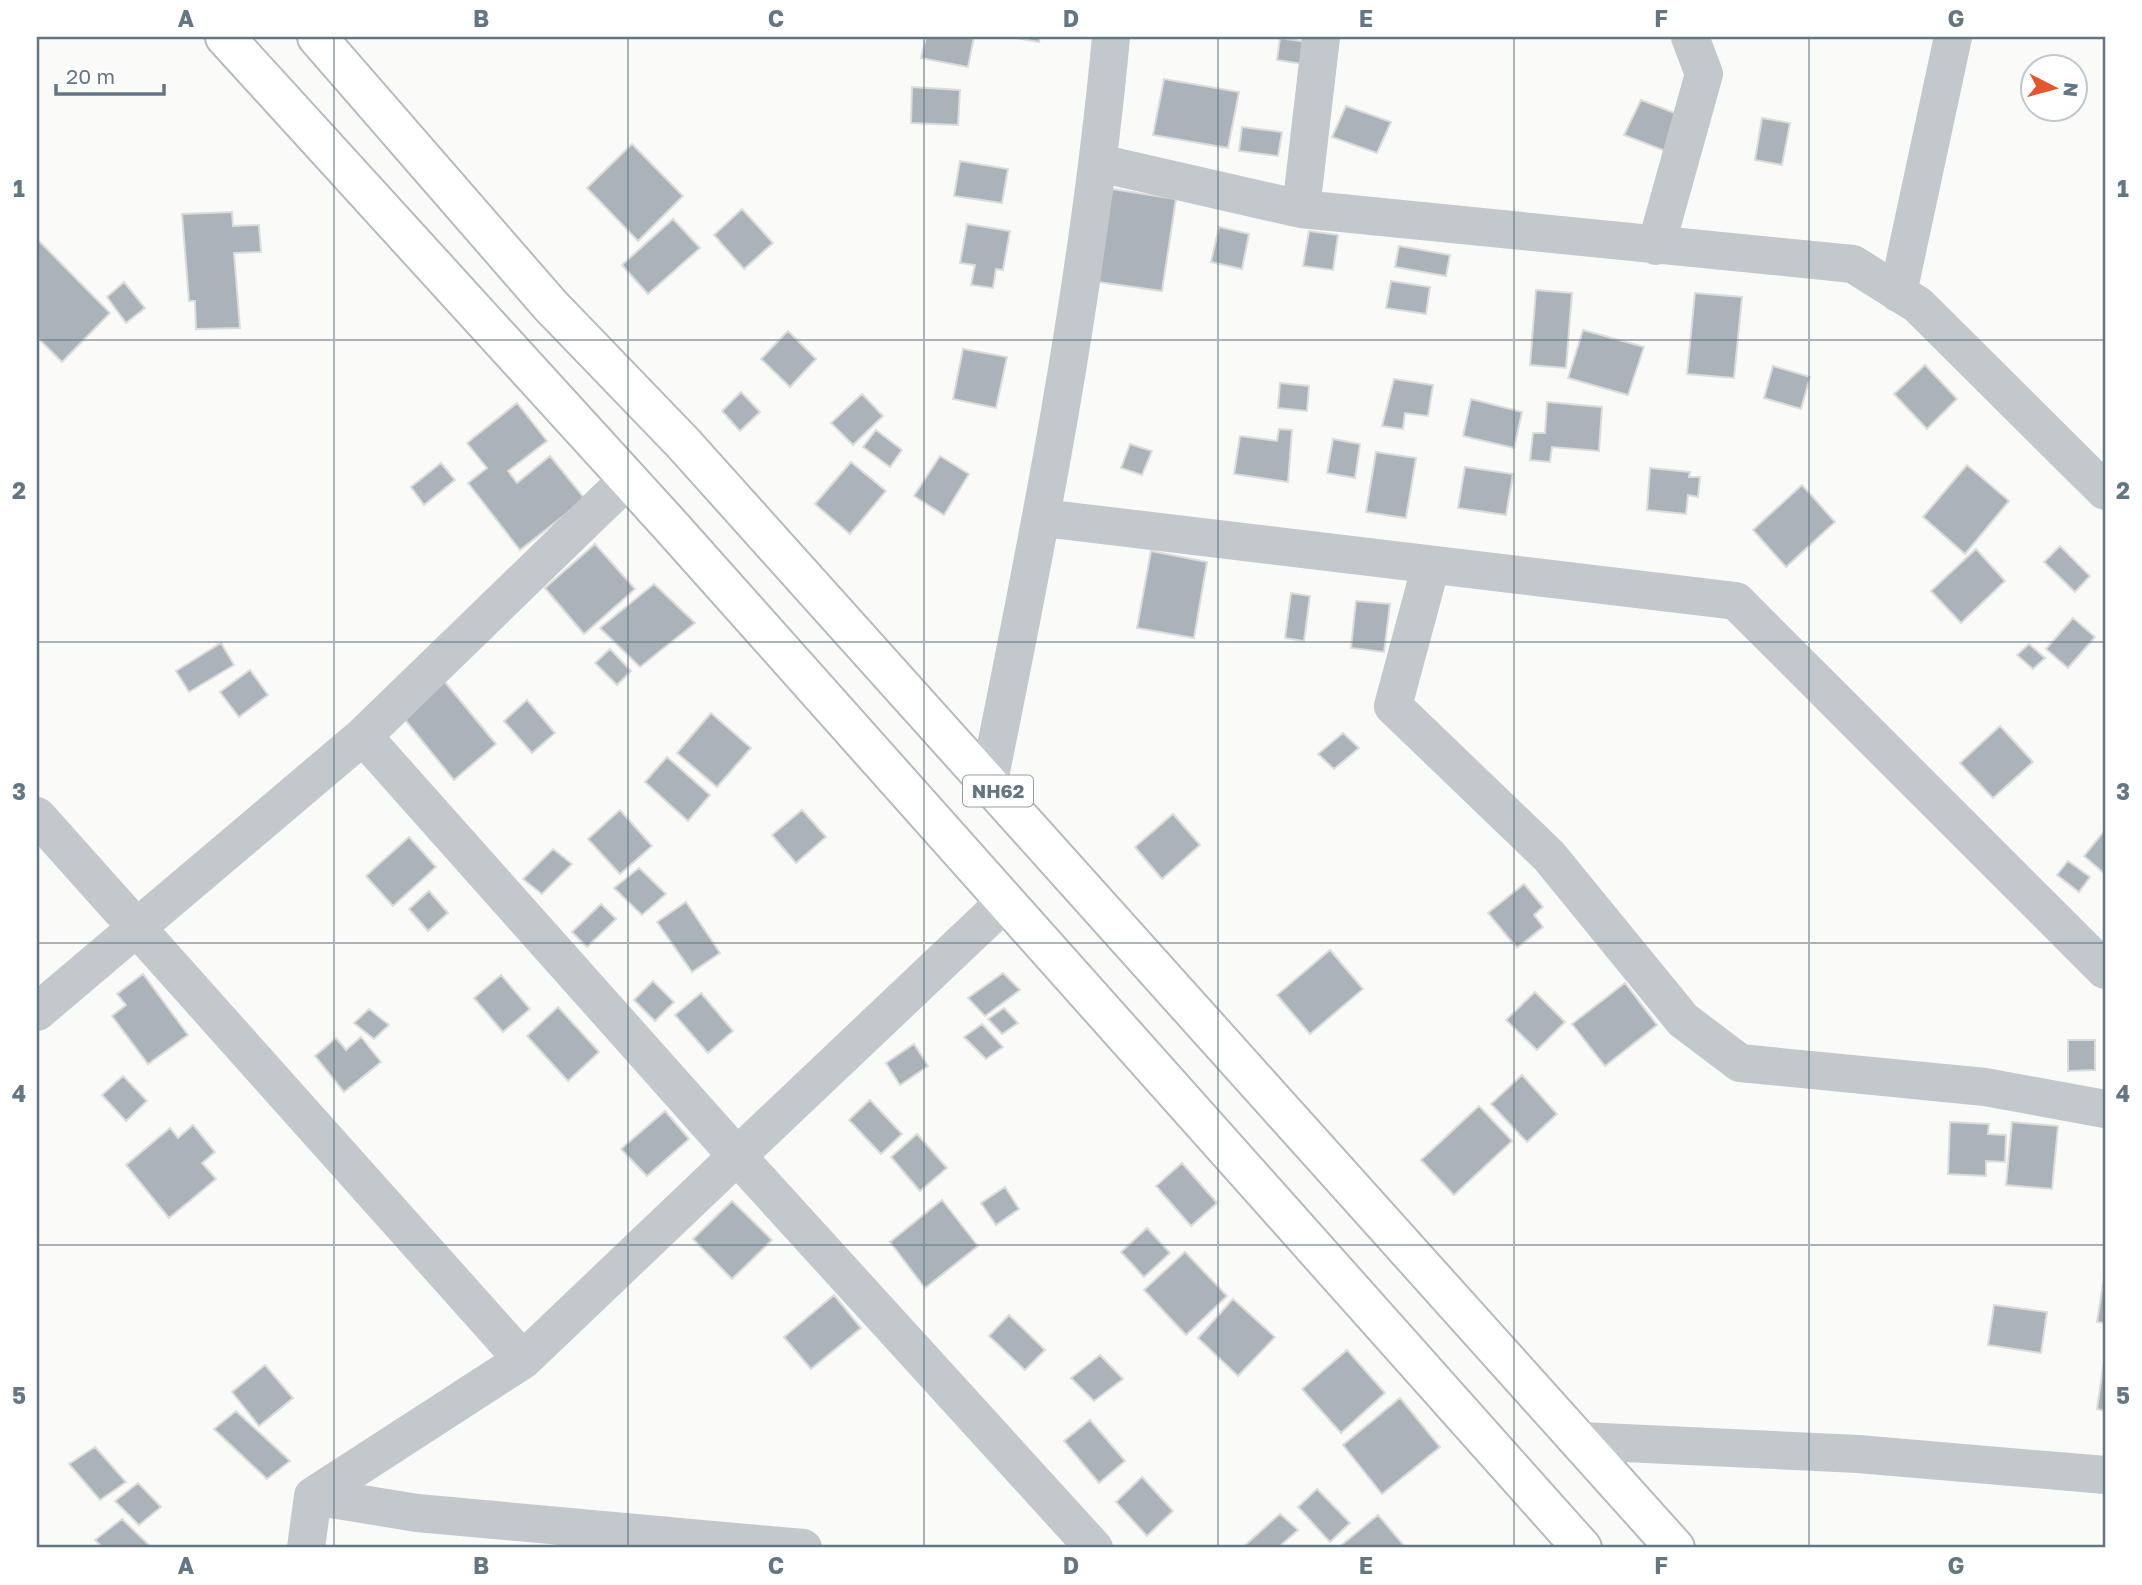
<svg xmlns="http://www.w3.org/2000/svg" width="2142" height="1585" viewBox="0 0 2142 1585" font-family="'Golos Text',sans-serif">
<rect width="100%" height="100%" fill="#fafaf8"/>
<path fill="#aab3b9" stroke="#dcdcda" stroke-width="2" d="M 926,37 L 974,37 L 968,67 L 921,58 Z
M 1010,37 L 1040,37 L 1039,42 Z
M 1280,38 L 1313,43 L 1310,65 L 1277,60 Z
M 1164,79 L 1239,92 L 1228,148 L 1153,135 Z
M 912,87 L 960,90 L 958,125 L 911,123 Z
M 1641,100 L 1685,117 L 1668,152 L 1624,135 Z
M 1346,106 L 1391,122 L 1377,153 L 1332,137 Z
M 1762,118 L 1790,123 L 1782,165 L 1755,160 Z
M 1242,127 L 1282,132 L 1278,156 L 1239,151 Z
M 632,144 L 683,196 L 638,241 L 587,188 Z
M 960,161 L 1008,169 L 1002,203 L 954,196 Z
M 1112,189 L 1176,199 L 1162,291 L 1098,282 Z
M 742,209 L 773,243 L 744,269 L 714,235 Z
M 232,212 L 233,226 L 259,225 L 261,252 L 234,253 L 240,328 L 196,329 L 195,301 L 189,301 L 182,214 Z
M 673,219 L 700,248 L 648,294 L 622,265 Z
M 967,224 L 1010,231 L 1003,270 L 996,269 L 993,288 L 971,285 L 975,265 L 960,263 Z
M 1219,227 L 1249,234 L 1242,269 L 1211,262 Z
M 1309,231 L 1338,235 L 1333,270 L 1303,266 Z
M 37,239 L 110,313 L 62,362 L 37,337 Z
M 1399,246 L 1450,255 L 1446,276 L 1395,267 Z
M 1391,281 L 1430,287 L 1426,314 L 1386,308 Z
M 124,282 L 145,308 L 126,323 L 107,297 Z
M 1536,290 L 1572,293 L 1566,368 L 1530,365 Z
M 1695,293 L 1742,297 L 1734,378 L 1687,374 Z
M 1583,330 L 1644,347 L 1628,395 L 1568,378 Z
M 788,331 L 816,359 L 790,387 L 761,359 Z
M 963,349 L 1007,357 L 996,408 L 953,399 Z
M 1925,365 L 1957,399 L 1927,429 L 1894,394 Z
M 1773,366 L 1810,377 L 1801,409 L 1764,398 Z
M 1394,379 L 1433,385 L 1428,416 L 1405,413 L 1403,429 L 1382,426 Z
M 1280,383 L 1309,386 L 1307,411 L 1278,408 Z
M 741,392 L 760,412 L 740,431 L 722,411 Z
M 862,394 L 883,416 L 853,445 L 831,423 Z
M 1471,399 L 1522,412 L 1514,448 L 1463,436 Z
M 1547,402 L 1602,407 L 1599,451 L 1552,447 L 1550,462 L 1530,460 L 1533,433 L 1545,433 Z
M 517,403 L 547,441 L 508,471 L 517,483 L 550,456 L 585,499 L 520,550 L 468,483 L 487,468 L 467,443 Z
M 1279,429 L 1292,430 L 1288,482 L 1234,474 L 1240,436 L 1277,441 Z
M 876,430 L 902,450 L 890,467 L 863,447 Z
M 1333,439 L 1360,444 L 1355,478 L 1327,473 Z
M 1130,444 L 1152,451 L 1142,475 L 1121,468 Z
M 1376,452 L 1416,458 L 1406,518 L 1366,512 Z
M 940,456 L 969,474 L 944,515 L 914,496 Z
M 851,462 L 886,491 L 850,534 L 815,504 Z
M 441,463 L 455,480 L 424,505 L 411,487 Z
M 1967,465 L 2009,501 L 1965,554 L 1923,517 Z
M 1465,467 L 1513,474 L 1506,515 L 1458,508 Z
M 1650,468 L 1690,472 L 1689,477 L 1700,477 L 1698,497 L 1688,495 L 1686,514 L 1647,510 Z
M 1802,485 L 1835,522 L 1786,567 L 1753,530 Z
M 595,544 L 635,589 L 584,634 L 545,588 Z
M 2060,546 L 2090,576 L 2075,592 L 2044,562 Z
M 1976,549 L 2005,581 L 1961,623 L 1931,591 Z
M 1151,551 L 1207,562 L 1194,638 L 1137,628 Z
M 654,584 L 695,623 L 640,667 L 600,628 Z
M 1291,593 L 1310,596 L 1304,641 L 1285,638 Z
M 1356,601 L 1390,604 L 1384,652 L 1351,648 Z
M 2073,618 L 2095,637 L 2068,668 L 2046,649 Z
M 221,643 L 234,665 L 189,692 L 176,671 Z
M 2029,644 L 2045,658 L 2033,669 L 2017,655 Z
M 610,649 L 631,671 L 617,685 L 595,663 Z
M 250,670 L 268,695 L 239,717 L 220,692 Z
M 444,681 L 496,744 L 454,780 L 402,716 Z
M 527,700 L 555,733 L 532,753 L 504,721 Z
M 711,713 L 751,748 L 717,787 L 677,753 Z
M 2000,726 L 2033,762 L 1993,798 L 1960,763 Z
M 1343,733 L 1359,748 L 1334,769 L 1318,754 Z
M 667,757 L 710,795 L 688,821 L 645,782 Z
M 620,810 L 652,846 L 620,874 L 588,839 Z
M 802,810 L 826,837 L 796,863 L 772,835 Z
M 1173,814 L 1200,845 L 1162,879 L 1135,847 Z
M 2105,830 L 2105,874 L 2084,856 Z
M 409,837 L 436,867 L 393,906 L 366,876 Z
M 553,849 L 572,864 L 542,894 L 523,879 Z
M 2068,861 L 2090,877 L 2079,892 L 2057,875 Z
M 639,868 L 666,894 L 642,915 L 614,888 Z
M 1524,884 L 1543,907 L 1534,915 L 1543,927 L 1517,948 L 1488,913 Z
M 429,891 L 448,913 L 428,931 L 409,909 Z
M 686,902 L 720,953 L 692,972 L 657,922 Z
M 601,904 L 616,919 L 587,947 L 572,932 Z
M 1330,950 L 1363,989 L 1310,1034 L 1277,995 Z
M 1003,973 L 1020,990 L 985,1016 L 968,998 Z
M 143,974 L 188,1035 L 148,1064 L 112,1016 L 126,1005 L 117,994 Z
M 501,975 L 530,1009 L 503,1032 L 474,998 Z
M 653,981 L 674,1002 L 655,1021 L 634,1000 Z
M 1625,983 L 1657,1025 L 1605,1066 L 1572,1024 Z
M 1535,992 L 1565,1022 L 1537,1050 L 1506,1020 Z
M 701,993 L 733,1031 L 708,1053 L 675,1015 Z
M 558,1007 L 599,1052 L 568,1081 L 527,1036 Z
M 1004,1008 L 1018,1023 L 1002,1034 L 988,1019 Z
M 369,1009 L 389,1025 L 374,1039 L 354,1023 Z
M 982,1024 L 1003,1047 L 986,1059 L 964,1037 Z
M 361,1037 L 381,1062 L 344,1092 L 315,1056 L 336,1038 L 346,1050 Z
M 2068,1040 L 2095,1040 L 2095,1070 L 2068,1071 Z
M 914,1044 L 928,1066 L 900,1085 L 886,1063 Z
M 1522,1075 L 1557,1114 L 1527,1142 L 1491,1104 Z
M 123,1076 L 147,1101 L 126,1121 L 102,1095 Z
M 870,1100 L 902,1134 L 881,1154 L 849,1120 Z
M 1479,1106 L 1512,1141 L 1454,1195 L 1421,1160 Z
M 665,1111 L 689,1139 L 647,1176 L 621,1149 Z
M 1950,1122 L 1989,1124 L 1988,1134 L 2006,1135 L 2005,1162 L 1986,1161 L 1986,1176 L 1948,1174 Z
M 2012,1122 L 2058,1126 L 2052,1189 L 2006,1185 Z
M 193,1125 L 215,1152 L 202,1163 L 216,1179 L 169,1218 L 126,1165 L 170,1128 L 178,1138 Z
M 917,1134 L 947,1168 L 920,1191 L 891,1157 Z
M 1182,1163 L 1217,1203 L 1191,1226 L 1156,1186 Z
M 1005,1187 L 1019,1209 L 996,1225 L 981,1203 Z
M 942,1200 L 978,1246 L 925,1288 L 890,1242 Z
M 732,1201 L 772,1240 L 732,1279 L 693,1239 Z
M 1147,1228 L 1170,1253 L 1144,1277 L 1121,1252 Z
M 1185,1252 L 1227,1296 L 1186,1335 L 1144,1290 Z
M 2104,1278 L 2105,1279 L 2105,1323 L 2097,1322 Z
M 834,1295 L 861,1328 L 811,1369 L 784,1337 Z
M 1233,1299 L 1275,1337 L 1238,1376 L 1198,1338 Z
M 1994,1305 L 2047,1312 L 2041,1353 L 1988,1345 Z
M 1009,1315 L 1045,1350 L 1025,1370 L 989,1336 Z
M 1347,1350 L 1385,1393 L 1341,1433 L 1302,1389 Z
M 2105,1354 L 2105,1411 L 2097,1409 Z
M 1100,1355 L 1123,1379 L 1094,1401 L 1071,1378 Z
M 265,1365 L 293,1398 L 259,1426 L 232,1392 Z
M 1400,1398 L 1440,1447 L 1382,1494 L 1343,1445 Z
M 236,1411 L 290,1461 L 267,1479 L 214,1429 Z
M 1090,1420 L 1125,1461 L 1099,1483 L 1064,1441 Z
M 95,1447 L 126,1482 L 100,1500 L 69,1464 Z
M 1142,1477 L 1173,1511 L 1147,1536 L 1116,1502 Z
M 138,1483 L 161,1507 L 139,1525 L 115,1501 Z
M 1317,1489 L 1350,1523 L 1330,1542 L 1298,1507 Z
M 1280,1514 L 1298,1530 L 1281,1545 L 1285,1548 L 1242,1548 Z
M 1378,1515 L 1406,1548 L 1338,1548 Z
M 122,1519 L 152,1548 L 103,1548 L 95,1540 Z"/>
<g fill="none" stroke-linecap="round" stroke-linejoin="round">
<g stroke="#b5babe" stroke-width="42">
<path id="major" d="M 225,37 L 669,524 L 1582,1548
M 317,37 L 550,305 L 683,443 L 1675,1548"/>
</g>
<path stroke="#c3c8cc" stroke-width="38" d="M 1099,163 L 1301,209 L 1853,264 L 1918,305 L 2105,491
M 1301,209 L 1321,37
M 1656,246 L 1704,74 L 1690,37
M 1898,293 L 1953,37
M 1043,518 L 1736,601 L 2105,970
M 1431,565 L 1393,706 L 1549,856 L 1683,1020 L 1740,1063 L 1985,1087 L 2105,1109
M 989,781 C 1039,535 1088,287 1111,37
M 37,816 L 523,1360
M 1005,902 L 737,1156 L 1094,1548
M 37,1012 L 363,736 L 628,479
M 1581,1441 L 1858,1454 L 2105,1475
M 313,1496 L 417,1513 L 803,1548
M 306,1548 L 313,1496 L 523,1360 L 737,1156 L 363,736"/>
<use href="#major" stroke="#fff" stroke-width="38"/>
</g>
<path fill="none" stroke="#657683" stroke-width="2" stroke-opacity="0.55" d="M 334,37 L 334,1548M 628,37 L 628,1548M 924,37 L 924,1548M 1218,37 L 1218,1548M 1514,37 L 1514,1548M 1809,37 L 1809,1548M 37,340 L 2105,340M 37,642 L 2105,642M 37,943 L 2105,943M 37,1245 L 2105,1245"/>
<g text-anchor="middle" stroke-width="7" stroke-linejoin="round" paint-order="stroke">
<rect fill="#fff" stroke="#939fa8" stroke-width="2" x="963" y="775.5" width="70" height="31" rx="5"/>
<g font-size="19" font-weight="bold" fill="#657683">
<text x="998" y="798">NH62</text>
</g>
</g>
<rect width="2142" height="1585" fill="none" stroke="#ffffff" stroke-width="77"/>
<g transform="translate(2054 88) rotate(96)"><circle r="33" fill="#ffffff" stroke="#c1c8cd" stroke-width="2"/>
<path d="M0-5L12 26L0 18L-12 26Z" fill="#e4572e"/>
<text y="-10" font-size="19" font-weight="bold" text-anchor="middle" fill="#657683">N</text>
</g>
<path d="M56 84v10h108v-10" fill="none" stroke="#657683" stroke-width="3.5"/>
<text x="66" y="84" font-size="21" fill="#657683" stroke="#ffffff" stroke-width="5" paint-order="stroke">20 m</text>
<rect x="38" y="38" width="2066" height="1508" fill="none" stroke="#657683" stroke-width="2.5"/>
<g font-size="23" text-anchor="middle" font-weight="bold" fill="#657683">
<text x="186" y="27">A</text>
<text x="481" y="27">B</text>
<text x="776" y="27">C</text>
<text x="1071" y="27">D</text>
<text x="1366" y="27">E</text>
<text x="1661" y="27">F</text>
<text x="1956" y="27">G</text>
<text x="19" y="197">1</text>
<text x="2123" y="197">1</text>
<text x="19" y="499">2</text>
<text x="2123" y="499">2</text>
<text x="19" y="800">3</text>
<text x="2123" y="800">3</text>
<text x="19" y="1102">4</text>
<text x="2123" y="1102">4</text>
<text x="19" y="1404">5</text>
<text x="2123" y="1404">5</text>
<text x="186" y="1574">A</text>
<text x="481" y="1574">B</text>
<text x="776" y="1574">C</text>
<text x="1071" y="1574">D</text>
<text x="1366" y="1574">E</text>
<text x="1661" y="1574">F</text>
<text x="1956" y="1574">G</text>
</g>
</svg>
